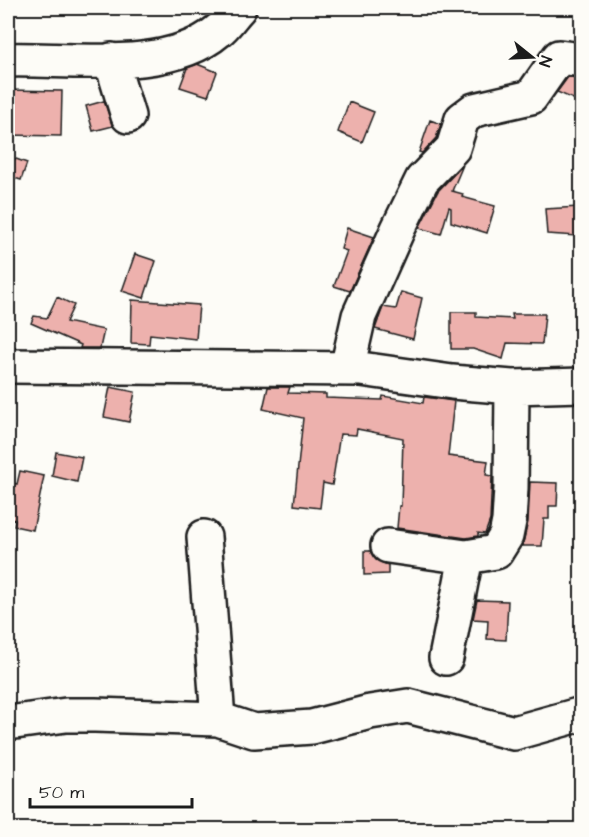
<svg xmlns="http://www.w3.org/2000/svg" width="589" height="837" viewBox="0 0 589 837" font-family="'Architects Daughter',sans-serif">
<rect width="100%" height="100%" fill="#fdfcf7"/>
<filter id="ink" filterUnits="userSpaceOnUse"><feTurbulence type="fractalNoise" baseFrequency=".0167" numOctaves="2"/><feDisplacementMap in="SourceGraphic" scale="12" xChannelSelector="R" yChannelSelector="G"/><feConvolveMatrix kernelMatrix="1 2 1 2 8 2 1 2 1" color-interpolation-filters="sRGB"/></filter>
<g filter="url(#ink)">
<path fill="#edb1ad" stroke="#1c1c1c" stroke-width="1.5" d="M 197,64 L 217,72 L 208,96 L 180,87 L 187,68 Z
M 568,77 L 582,78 L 582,90 L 578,101 L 557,92 Z
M 8,90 L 62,91 L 61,136 L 8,135 Z
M 104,101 L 113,126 L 93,131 L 86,106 Z
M 349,102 L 374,112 L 362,142 L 338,132 Z
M 430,120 L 441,124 L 436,138 L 422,153 L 419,152 Z
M 8,156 L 27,163 L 21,180 L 8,176 Z
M 463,165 L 452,191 L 463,194 L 462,197 L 495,206 L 487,233 L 451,222 L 451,208 L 449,207 L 441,234 L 419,228 L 438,191 Z
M 579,207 L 577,236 L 547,234 L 545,209 Z
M 347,228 L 374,237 L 350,291 L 334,286 L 347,251 L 341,249 Z
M 135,254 L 156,261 L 144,298 L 122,291 Z
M 401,292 L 422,298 L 413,339 L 375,329 L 383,307 L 396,309 Z
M 57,297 L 74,305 L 66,322 L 104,330 L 100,348 L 80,348 L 81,345 L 31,323 L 34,316 L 47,318 Z
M 132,300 L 199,305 L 196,339 L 150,334 L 149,344 L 131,343 Z
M 451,312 L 476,312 L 476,317 L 513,319 L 512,314 L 545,314 L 542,344 L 507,343 L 503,359 L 473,349 L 451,349 Z
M 110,387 L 135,392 L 129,422 L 104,417 Z
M 268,387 L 290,387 L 288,393 L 326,394 L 326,398 L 382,400 L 383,396 L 423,403 L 424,397 L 454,401 L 448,456 L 488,461 L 486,475 L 492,476 L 490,520 L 485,534 L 478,533 L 478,536 L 466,538 L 397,528 L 399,506 L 401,506 L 403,438 L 357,429 L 356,435 L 340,434 L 332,485 L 323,483 L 320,508 L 294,505 L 303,418 L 263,409 Z
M 56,452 L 82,457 L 77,482 L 52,476 Z
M 20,471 L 44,476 L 33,530 L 14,526 L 15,520 L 8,518 L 8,482 L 17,484 Z
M 530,482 L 558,483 L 557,506 L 549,506 L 549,519 L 544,519 L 542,546 L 522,546 L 528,522 Z
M 364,551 L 370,551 L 376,560 L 388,565 L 388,574 L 364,575 Z
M 477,600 L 508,601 L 506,640 L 487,639 L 488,620 L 473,619 Z"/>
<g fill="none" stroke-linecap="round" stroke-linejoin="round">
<g stroke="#1c1c1c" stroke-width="38">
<path id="minor" d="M 8,60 C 69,58 168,74 218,31 C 226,25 232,15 239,8
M 111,60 L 128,116
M 8,366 L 361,369 L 452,382 L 512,387 L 582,385
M 347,369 L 359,316 L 398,229 L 422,180 L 453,148 L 462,119 L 474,110 L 531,97 L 559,57 L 582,60
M 204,537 L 218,719
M 388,546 L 466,557 L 496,552 L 506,536 L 509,521 L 511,488 L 512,387
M 446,658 L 466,557
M 8,723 L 66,715 L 95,715 L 218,719 L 254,731 L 312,727 L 370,712 L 408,706 L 514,733 L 582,714"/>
</g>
<use href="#minor" stroke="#fdfcf7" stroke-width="33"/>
</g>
</g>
<rect width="589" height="837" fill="none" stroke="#fdfcf7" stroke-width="30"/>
<rect x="15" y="15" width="559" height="807" fill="none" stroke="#1c1c1c" stroke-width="2" filter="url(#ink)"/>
<g transform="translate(532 57) rotate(108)" stroke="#fdfcf7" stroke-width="4.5" paint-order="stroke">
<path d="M0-4.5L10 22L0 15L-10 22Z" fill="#1c1c1c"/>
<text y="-9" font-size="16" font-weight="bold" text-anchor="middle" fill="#1c1c1c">N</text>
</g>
<path d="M30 798v9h162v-9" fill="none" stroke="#1c1c1c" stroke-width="3"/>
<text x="39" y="798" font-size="18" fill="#1c1c1c" stroke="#fdfcf7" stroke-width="4.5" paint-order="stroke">50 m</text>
</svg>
